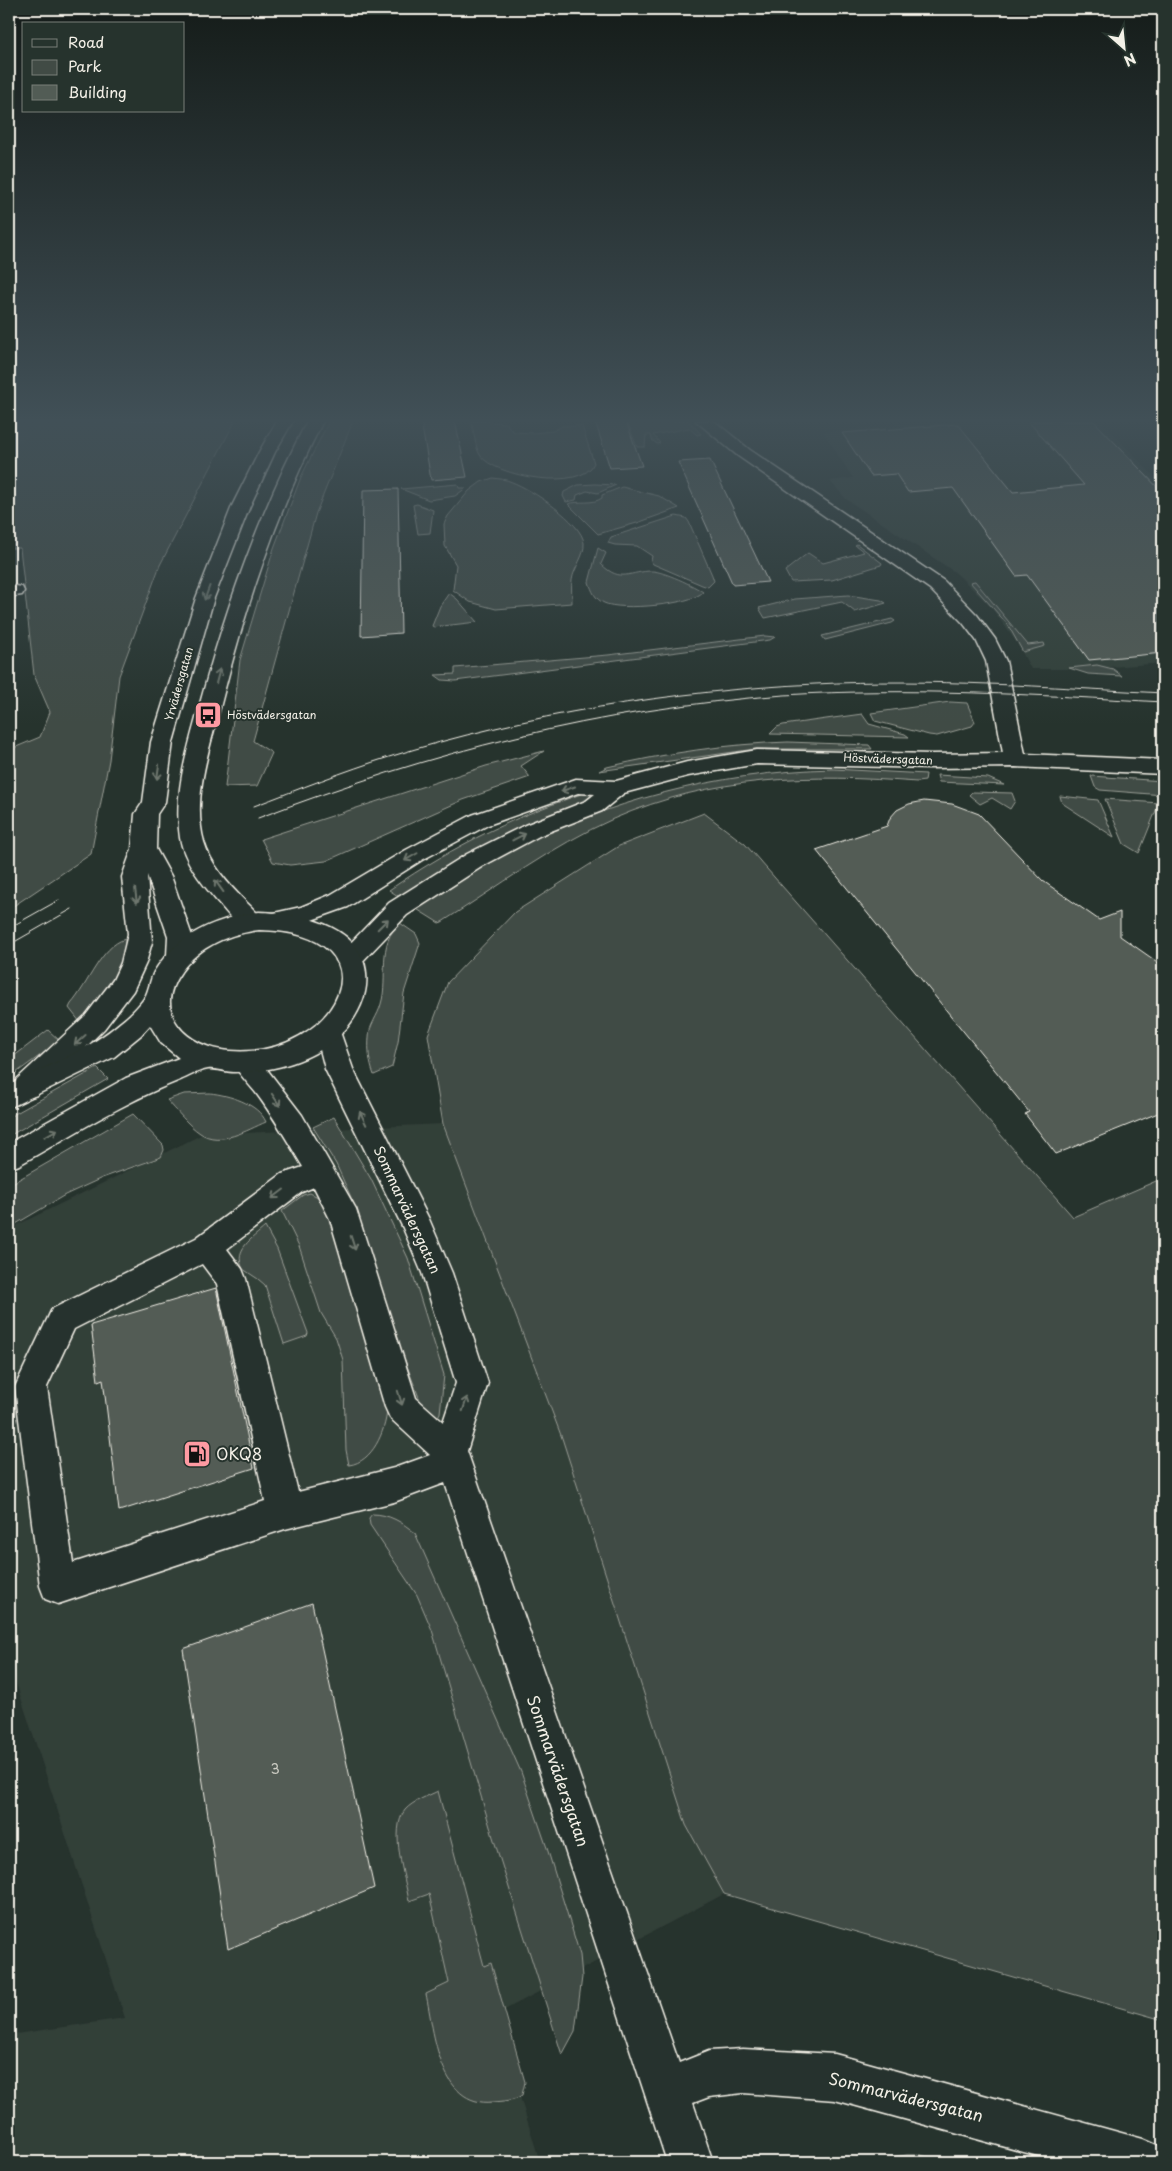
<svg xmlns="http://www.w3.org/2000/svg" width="1172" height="2171" viewBox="0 0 1172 2171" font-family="'Playpen Sans',sans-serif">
<rect width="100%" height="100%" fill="#26332d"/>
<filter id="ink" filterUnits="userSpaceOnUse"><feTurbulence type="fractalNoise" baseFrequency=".02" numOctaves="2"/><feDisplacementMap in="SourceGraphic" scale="10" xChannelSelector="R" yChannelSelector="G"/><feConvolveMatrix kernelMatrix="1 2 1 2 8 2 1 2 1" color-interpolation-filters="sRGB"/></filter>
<g filter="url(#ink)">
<path fill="#333f39" d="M 928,421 L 1101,421 L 1163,486 L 1163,663 L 1084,669 L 1031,669 L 1017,643 L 991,607 L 956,573 L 846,499 L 830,481 L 853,478 L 823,432 Z
M 443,1124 L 562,1438 L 686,1824 L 724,1894 L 495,2015 L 540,2162 L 9,2162 L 9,2035 L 125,2018 L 9,1661 L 9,1229 L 201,1135 Z"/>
<path fill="#414b45" stroke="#9a9e96" d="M 9,421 L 235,421 L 160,565 L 119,676 L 109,760 L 91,854 L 9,909 L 9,750 L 40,737 L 50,712 L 34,675 L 20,548 L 9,548 Z
M 329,421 L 353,421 L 316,513 L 253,741 L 272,753 L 257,786 L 225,787 L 240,660 L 274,548 L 301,477 Z
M 471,421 L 507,423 L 510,429 L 515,432 L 533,433 L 553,431 L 562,426 L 582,426 L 594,463 C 583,492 494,477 480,455 C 475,447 474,431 471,421 Z
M 627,421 L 689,421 L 701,434 L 697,435 L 689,428 L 653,435 L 660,443 L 657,444 L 652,440 L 651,435 L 646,435 L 645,447 L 637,447 Z
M 493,478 C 499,479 506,479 512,482 C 531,489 582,522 584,543 C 585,556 574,567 572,580 C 571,587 572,595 572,603 L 496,609 L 470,602 L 453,590 L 456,565 L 445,546 L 444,524 L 448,516 L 469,491 L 481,482 Z
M 458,484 L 459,488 L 466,488 L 455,496 L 429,500 L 401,489 Z
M 595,484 L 616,485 L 598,493 L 587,491 L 577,495 L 576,500 L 566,502 L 563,496 L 564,492 L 578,485 Z
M 622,487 L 659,496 L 679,508 L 637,523 L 598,534 L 568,504 C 580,500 592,505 602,498 L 602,495 Z
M 417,504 L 433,510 L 430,533 L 418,534 L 413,505 Z
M 676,516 L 686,518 L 689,522 L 712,575 L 714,581 L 708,587 L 702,585 L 653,564 L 651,561 L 652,556 L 637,546 L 615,545 L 608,543 L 611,537 Z
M 857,544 L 882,563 L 881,565 L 832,580 L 791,582 L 785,571 L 808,553 L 823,563 L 864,552 L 855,545 Z
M 598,548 L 606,553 L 601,564 C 621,584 630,571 652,571 C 663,571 695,586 703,592 C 691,605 620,611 604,603 C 595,599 592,591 589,582 Z
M 975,581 L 1028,645 L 1044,643 L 1045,646 L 1023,652 L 1008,625 L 970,582 Z
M 449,593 L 457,599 L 477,622 L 434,627 L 432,626 L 440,606 Z
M 848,595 L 881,600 L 886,603 L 855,612 L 842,602 L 765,618 L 759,608 L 795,599 Z
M 892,619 L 895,621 L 892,623 L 825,640 L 822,636 Z
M 765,636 L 775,637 L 770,640 L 455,681 L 442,680 L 435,675 L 455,674 L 455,668 L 608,655 Z
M 1097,665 L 1113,669 L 1122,676 L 1088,674 L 1069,668 Z
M 950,702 L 967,703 L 975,722 L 972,726 L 937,736 L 929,735 L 875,721 L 871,713 Z
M 862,714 L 869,724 L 905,734 L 909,737 L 770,734 L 777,727 L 783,725 Z
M 788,742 L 869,745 L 872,749 L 755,749 L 599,771 L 607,767 C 667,753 726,744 788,742 Z
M 544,751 L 521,766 L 530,777 L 463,800 L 326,861 L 290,865 L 273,862 L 261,839 L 486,766 Z
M 833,769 L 926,774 L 925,781 L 917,782 C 810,774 714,775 613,819 C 552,846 498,887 442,922 L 439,923 L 415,908 C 431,897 446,886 462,876 C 476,868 491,861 506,853 C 607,801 718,772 833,769 Z
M 937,775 L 988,778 L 1004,785 L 939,782 Z
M 1091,776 L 1163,781 L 1163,795 L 1100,790 L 1095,787 Z
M 596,789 L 602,797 L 401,898 L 389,890 C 458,843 517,815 596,789 Z
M 972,792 L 1012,793 L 1015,801 L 1010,809 L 992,798 L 980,804 L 969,795 Z
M 1060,796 L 1098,800 L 1114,837 L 1062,803 Z
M 1105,799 L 1159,803 L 1139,853 L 1124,844 Z
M 704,813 L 745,844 L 1073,1217 L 1163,1178 L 1163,2020 L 724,1894 L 686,1825 L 562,1438 L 443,1124 L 428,1035 L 448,982 L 515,912 L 619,846 Z
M 400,923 L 416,934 L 420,943 L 404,993 L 398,1042 L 392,1067 L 374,1075 C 369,1062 368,1050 369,1037 C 369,1025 378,1016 381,1004 C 389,978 376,943 400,923 Z
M 125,939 C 127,967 97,1003 80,1022 L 69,1008 L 71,1004 C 88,985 101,946 125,939 Z
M 48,1030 L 60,1041 L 9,1078 L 9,1060 Z
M 97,1068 L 108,1079 L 9,1136 L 9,1117 Z
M 210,1093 C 228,1095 258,1103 266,1122 C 247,1130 220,1147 200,1133 C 188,1125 177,1111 167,1100 L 184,1094 Z
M 133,1114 L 163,1145 L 164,1150 L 161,1157 L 102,1178 L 65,1195 L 9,1228 L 9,1185 Z
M 334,1117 L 371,1179 L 408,1258 L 444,1375 L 440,1413 L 436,1420 L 428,1421 L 389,1319 L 354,1204 L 336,1164 L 313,1127 Z
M 310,1193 L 324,1200 L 329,1208 L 387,1411 C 385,1431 373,1462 349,1465 L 346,1450 L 343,1360 L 336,1338 L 321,1313 L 299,1246 L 282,1211 L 303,1195 Z
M 265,1227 L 277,1249 L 308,1333 L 307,1336 L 284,1344 L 265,1285 L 258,1279 L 243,1269 C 233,1249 252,1239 265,1227 Z
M 372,1514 C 389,1514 402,1522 415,1533 L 521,1772 L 547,1848 L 580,1955 L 582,1977 L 575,2031 L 562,2055 L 493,1837 L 432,1630 L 417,1595 L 370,1525 L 369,1518 Z
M 438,1791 L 484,1966 L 491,1963 L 525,2082 L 522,2095 C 513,2101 504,2101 493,2102 C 439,2108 434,2032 426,1994 L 449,1983 L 429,1894 L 409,1901 C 405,1877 389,1830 405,1810 C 413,1801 428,1796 438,1791 Z
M 907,2155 L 920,2155 L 949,2162 L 884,2162 L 892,2157 Z"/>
<path fill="#525c55" stroke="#f4f1e8" d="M 421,421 L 455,421 L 467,477 L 431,480 Z
M 595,421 L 626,421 L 642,466 L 610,468 Z
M 1028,421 L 1094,421 L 1163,493 L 1163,653 L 1089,660 L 1027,575 L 1016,576 L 953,488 L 908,492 L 896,474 L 871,476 L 842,433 L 958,424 L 1013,492 L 1084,485 Z
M 710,460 L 768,582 L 733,585 L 678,462 Z
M 398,489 L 401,633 L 361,636 L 363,490 Z
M 924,801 L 952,804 L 979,814 L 1043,881 L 1099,920 L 1120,912 L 1120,936 L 1163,966 L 1163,1111 L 1056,1154 L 1025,1114 L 1029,1112 L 816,850 L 887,826 L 890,818 L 897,810 L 909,804 Z
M 216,1288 L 254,1468 L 119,1511 L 103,1379 L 98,1381 L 91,1325 Z
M 312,1603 L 374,1888 L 228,1949 L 183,1649 Z"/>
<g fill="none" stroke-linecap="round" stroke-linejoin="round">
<path stroke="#455049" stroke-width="18" stroke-dasharray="18 9" stroke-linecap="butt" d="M 9,437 L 39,421"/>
<g stroke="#f4f1e8" stroke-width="3">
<path id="minor" d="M 277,421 L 293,421 L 275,452 L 250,506 L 214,598 L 173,742 L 165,802 L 157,814 L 156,849 L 171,876 L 192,936 L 193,956 L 189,962 L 180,965 L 171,962 L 167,956 L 168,936 L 147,875 L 152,942 L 146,963 L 133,991 L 104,1029 L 53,1080 L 37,1095 L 27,1098 L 17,1095 L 13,1087 L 17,1079 L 86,1015 L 113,980 L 121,963 L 128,934 L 122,877 L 132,849 L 135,814 L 143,802 L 151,742 L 196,598 L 232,506 L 259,452 Z
M 307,421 L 323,421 C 276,513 245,609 220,708 C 209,750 192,799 204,842 C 211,865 228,884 245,901 C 251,907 258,913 262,920 L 265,915 L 301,907 L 330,895 L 406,850 L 472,815 L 576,779 L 616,781 L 687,762 L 757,750 L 932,754 L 1003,753 L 986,661 L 976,640 L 963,623 L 930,589 L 738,456 L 696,421 L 714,421 L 750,450 L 944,581 L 977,615 L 995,639 L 1006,661 L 1025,754 L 1163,760 L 1163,774 L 1015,767 L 932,768 L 757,764 L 688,776 L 624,793 L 602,811 L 541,835 L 483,866 L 407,915 L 358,966 L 349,969 L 340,966 L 336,960 L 340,954 L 389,903 L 467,854 L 525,825 L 586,801 L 595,794 L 578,793 L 488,825 L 422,860 L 348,907 L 306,922 L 274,930 L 265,927 L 263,923 L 260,928 C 240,934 228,913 216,900 C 201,882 184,861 180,838 C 173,791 189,745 201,700 C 227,604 261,510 307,421 Z
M 9,585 L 22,587 L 24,591 L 22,595 L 9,597 Z
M 328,1020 L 337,1023 L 353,1069 L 429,1219 L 452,1273 L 488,1383 L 467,1451 L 679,2063 L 709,2051 L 743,2049 L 835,2054 L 1143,2139 L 1159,2146 L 1163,2155 L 1163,2162 L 1060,2162 L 835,2100 L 743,2093 L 709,2097 L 693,2103 L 713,2162 L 667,2162 L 445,1483 L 394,1502 L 285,1529 L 58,1604 L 45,1599 L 40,1586 L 15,1387 L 52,1309 L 196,1238 L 282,1174 L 303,1167 C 288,1142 274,1117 256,1093 C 248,1083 239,1074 232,1062 L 236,1055 L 246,1052 L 256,1055 L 302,1115 L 356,1209 L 416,1398 L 443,1422 L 456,1383 L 422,1273 L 403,1228 L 325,1069 L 315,1030 L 319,1023 ZM 314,1187 L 330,1219 L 385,1407 L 390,1418 L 430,1455 L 394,1468 L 298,1492 L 246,1279 L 242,1269 L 227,1249 L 302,1192 ZM 202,1264 L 217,1284 L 265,1501 L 73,1563 L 47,1387 L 74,1329 Z"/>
</g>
<g stroke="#f4f1e8" stroke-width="3">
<path id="major" d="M 259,912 C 304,913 372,928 366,986 C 364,1003 354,1021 342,1033 C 315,1061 272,1072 234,1072 C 226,1072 216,1068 208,1069 C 199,1070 188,1077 180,1080 C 124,1102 72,1135 19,1165 L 9,1169 L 9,1143 L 126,1078 L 179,1058 L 161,1043 L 150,1025 L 141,1035 L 114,1057 L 9,1108 L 9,1085 C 47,1066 89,1050 121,1022 C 129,1016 140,1005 145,997 C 149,990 150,980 154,972 C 177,934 217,918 259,912 ZM 259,930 C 401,932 337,1060 230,1051 C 187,1048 151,1013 181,972 C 199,946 229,934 259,930 Z"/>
</g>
<use href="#minor" fill="#26332d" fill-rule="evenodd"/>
<use href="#major" fill="#26332d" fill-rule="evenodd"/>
<path stroke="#f4f1e8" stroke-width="1" d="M 254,806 C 299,789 344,771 389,757 C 527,714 671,691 815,684 C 931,678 1047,687 1163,693
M 258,818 C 431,752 598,709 784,695 C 910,687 1037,695 1163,702
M 9,928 L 59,900
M 9,945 L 72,909"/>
</g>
<defs><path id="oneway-shaft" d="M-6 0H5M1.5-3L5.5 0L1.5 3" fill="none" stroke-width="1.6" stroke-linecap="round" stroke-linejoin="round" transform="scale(1.25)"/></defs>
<g stroke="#6e766e">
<use href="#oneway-shaft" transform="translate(207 593) rotate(110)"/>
<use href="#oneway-shaft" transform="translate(218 676) rotate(-75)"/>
<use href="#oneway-shaft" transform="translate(158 772) rotate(98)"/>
<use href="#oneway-shaft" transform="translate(568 789) rotate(161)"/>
<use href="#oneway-shaft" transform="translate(519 837) rotate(-27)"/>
<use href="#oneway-shaft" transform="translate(411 857) rotate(150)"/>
<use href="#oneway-shaft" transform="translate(219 886) rotate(-126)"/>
<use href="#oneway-shaft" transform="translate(136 896) rotate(83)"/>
<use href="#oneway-shaft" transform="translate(383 924) rotate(-45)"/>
<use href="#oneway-shaft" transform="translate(80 1040) rotate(138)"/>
<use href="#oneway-shaft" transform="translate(276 1100) rotate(56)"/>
<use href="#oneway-shaft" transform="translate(363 1118) rotate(-116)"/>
<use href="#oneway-shaft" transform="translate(51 1133) rotate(-29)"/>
<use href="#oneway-shaft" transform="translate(278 1194) rotate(143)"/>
<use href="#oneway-shaft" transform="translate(353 1243) rotate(72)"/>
<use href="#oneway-shaft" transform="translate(400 1398) rotate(73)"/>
<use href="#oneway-shaft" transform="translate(465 1404) rotate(-72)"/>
</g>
</g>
<linearGradient id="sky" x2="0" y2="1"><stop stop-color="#151c19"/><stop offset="0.58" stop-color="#415057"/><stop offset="1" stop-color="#415057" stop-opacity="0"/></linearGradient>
<rect width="1172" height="725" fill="url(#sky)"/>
<defs>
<g id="bus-square" transform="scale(1.4375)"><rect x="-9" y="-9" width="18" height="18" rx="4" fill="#ff9aa2" stroke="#26332d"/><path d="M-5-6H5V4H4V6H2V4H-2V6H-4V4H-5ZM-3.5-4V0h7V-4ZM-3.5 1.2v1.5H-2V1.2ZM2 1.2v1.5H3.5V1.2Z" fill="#111"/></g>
<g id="fuel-square" transform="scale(1.4375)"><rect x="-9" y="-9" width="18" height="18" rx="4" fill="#ff9aa2" stroke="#26332d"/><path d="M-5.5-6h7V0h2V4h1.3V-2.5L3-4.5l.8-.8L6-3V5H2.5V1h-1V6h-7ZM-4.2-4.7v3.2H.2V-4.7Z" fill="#111"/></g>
</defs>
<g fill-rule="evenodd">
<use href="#bus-square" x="208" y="715"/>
<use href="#fuel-square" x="197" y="1454"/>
</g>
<g text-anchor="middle" stroke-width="4" stroke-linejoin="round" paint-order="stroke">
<g font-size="11" fill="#f4f1e8" stroke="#26332d">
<text transform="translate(179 684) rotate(-74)" y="4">Yrvädersgatan</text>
<text transform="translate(888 759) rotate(2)" y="4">Höstvädersgatan</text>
</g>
<g font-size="11" fill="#f4f1e8" stroke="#26332d" text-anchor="start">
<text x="227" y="719">Höstvädersgatan</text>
</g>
<g font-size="14" fill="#f4f1e8" stroke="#26332d">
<text transform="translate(407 1210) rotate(65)" y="5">Sommarvädersgatan</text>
</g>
<g font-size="14" fill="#ccccc3">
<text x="275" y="1774">3</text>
</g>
<g font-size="16" fill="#f4f1e8" stroke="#26332d" text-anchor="start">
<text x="216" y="1460">OKQ8</text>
</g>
<g font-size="16" fill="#f4f1e8" stroke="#26332d">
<text transform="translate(558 1771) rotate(71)" y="6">Sommarvädersgatan</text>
<text transform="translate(906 2097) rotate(14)" y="6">Sommarvädersgatan</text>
</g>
</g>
<rect width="1172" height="2171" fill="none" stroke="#26332d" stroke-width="30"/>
<rect x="15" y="15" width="1142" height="2141" fill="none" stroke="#f4f1e8" stroke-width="2" filter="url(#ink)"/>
<rect x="22" y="22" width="162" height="90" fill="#26332d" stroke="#787f78"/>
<rect x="32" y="39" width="25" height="8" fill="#26332d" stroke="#787f78"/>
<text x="68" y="48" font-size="15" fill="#f4f1e8">Road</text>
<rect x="32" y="60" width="25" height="15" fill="#414b45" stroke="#787f78"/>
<text x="68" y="72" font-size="15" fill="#f4f1e8">Park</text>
<rect x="32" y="85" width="25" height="15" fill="#525c55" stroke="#787f78"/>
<text x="68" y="98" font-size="15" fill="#f4f1e8">Building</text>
<g transform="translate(1124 48) rotate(153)" stroke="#26332d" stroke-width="4" paint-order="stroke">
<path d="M0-4L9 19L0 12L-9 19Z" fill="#f4f1e8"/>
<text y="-8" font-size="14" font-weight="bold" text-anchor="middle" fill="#f4f1e8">N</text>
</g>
</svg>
